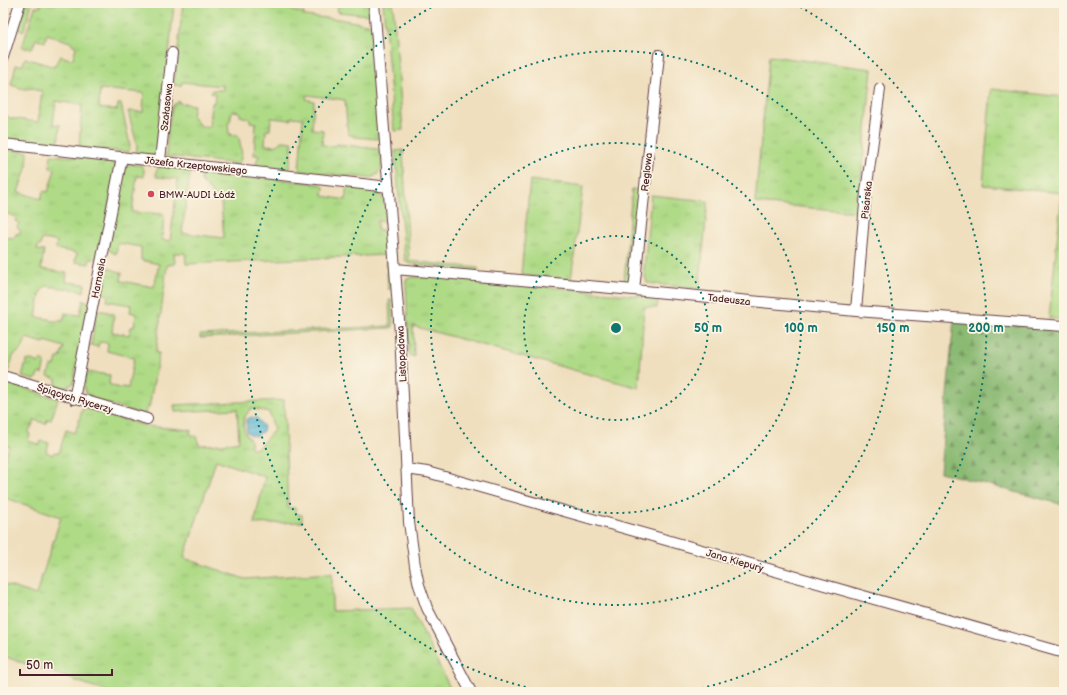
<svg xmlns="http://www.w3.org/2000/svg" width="1067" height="695" viewBox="0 0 1067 695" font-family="'Balsamiq Sans',sans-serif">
<defs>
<pattern id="grass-tufts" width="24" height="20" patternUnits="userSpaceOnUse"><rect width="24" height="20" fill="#afda86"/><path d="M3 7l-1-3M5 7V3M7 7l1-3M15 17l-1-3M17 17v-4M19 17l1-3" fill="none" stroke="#98bb74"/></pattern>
<pattern id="forest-firs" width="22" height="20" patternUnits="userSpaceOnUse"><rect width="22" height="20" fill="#8bba73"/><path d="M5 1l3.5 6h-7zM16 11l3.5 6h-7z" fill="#74975f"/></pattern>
<pattern id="water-rules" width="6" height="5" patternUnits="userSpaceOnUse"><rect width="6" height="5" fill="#58b9d6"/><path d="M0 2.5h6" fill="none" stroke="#4b96ae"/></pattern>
</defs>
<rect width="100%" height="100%" fill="#fcf5e5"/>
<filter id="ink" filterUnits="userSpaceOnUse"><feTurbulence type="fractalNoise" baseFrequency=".025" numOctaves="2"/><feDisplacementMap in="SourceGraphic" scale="8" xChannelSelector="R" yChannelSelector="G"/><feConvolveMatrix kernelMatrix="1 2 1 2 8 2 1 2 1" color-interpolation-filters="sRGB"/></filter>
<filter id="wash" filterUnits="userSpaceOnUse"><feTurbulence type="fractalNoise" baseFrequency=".012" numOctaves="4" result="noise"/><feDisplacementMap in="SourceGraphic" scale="16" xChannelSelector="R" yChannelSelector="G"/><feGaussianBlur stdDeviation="0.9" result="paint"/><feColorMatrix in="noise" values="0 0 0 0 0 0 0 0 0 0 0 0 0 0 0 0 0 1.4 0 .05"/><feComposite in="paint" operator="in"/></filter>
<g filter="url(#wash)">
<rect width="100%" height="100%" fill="#efdfbe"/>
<path fill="url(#grass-tufts)" stroke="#7c7c58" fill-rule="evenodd" d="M 26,3 L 32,3 L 24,30 L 22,31 L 18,29 Z
M 37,3 L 174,3 L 160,149 L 154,156 L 136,154 L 137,145 L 128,111 L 143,112 L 144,93 L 100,89 L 99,108 L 117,110 L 118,104 L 121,104 L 130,145 L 129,152 L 79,148 L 82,105 L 56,101 L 53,124 L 60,125 L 58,145 L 3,140 L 3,115 L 7,115 L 9,118 L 38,122 L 42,91 L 35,90 L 34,88 L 24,89 L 11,85 L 16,65 L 23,65 L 25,58 L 54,67 L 60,56 L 70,59 L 73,58 L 76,47 L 70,42 L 47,34 L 45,42 L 36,39 L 32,49 L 24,48 L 22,46 L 35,7 L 41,7 L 41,5 Z
M 183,3 L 293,3 L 292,11 L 304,13 L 304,16 L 338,19 L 372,25 L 379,138 L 377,139 L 355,137 L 348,134 L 345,100 L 307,95 L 306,99 L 314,101 L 312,129 L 323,130 L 322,145 L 336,146 L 336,144 L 378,149 C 382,152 381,155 382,160 C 382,171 379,176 369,178 L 299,171 L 303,118 L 291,117 L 291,120 L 271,118 L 270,130 L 266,130 L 265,145 L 275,146 L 283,141 L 293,142 L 289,171 L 257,167 L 256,163 L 259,155 L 254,155 L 256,123 L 250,122 L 250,119 L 240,116 L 240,112 L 232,111 L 230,121 L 228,124 L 229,134 L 238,135 C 240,144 245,156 238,164 L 166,156 L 168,127 L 173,105 L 179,101 L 179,103 L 194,105 L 192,115 L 200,126 L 210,127 L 212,103 L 214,103 L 215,94 L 211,93 L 212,90 L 223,90 L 223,86 L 182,82 L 181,86 L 174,85 Z
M 337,3 L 369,3 L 369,15 L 338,12 Z
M 383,3 L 393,3 L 403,130 L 394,131 Z
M 769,56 L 872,69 L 858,212 L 755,203 Z
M 991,89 L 1064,97 L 1064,320 L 1049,318 L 1062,193 L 983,185 Z
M 3,149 L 28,152 L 27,166 L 18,192 L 41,199 L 43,191 L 48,192 L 55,169 L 50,168 L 51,155 L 110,160 L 116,165 L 103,240 L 100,240 L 97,259 L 90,258 L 89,264 L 75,262 L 77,253 L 56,249 L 57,241 L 42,239 L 40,246 L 38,246 L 37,250 L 44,251 L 41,269 L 67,273 L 66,282 L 85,284 L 84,292 L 79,290 L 46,286 L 41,291 L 36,317 L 49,319 L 51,321 L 63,321 L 65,313 L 80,315 L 83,300 L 90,302 L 73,384 L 63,388 L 56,387 L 56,379 L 48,376 L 51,366 L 55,365 L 57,358 L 60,358 L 64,347 L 45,341 L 44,343 L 26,338 L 22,349 L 13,356 L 8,374 L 3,372 L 3,237 L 14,238 L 16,234 L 21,232 L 17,227 L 19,223 L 15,221 L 16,217 L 3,212 Z
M 403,150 L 409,261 L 478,268 L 479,271 L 410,264 L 405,260 L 395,151 Z
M 127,164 L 141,165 L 144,170 L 144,177 L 137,176 L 132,212 L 164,214 L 162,240 L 170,241 L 178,179 L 156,177 L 156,171 L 160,166 L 188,169 L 190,173 L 182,233 L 224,238 L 221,203 L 201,181 L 201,175 L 204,171 L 321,184 L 324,187 L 323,196 L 346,200 L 346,189 L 348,187 C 381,190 384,186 387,221 L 377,221 L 377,230 L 387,230 L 389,234 L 392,289 L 388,289 L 386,255 L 186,264 L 185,253 L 174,253 L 175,264 L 167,265 L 156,353 L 159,353 L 149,408 L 146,409 L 145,415 L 89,398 C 82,389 84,382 87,372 L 110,375 L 109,384 L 121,389 L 122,387 L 128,388 L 134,358 L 107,351 L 108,343 L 99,342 L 98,347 L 91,345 L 97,311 L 104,311 L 114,314 L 112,332 L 129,335 L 131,327 L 134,327 L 136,314 L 130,312 L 131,305 L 107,301 L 108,295 L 101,293 L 98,303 L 96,305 L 103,266 L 122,273 L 121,281 L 154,287 L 159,264 L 141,260 L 141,247 L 118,243 L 116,254 L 107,249 L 124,171 Z
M 530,180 L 583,187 L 571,280 L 521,275 Z
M 632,189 L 642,190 L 632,275 L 629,281 L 624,282 Z
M 651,195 L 708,201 L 699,289 L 647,283 L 644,271 Z
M 414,277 L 447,277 L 650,297 L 658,302 L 657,308 L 644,307 L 639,388 L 413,326 L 414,357 L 409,355 L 406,283 L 406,279 Z
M 389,300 L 392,300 L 393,327 L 390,328 L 200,338 L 200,335 L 390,326 Z
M 31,360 L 39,363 L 40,360 L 45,362 L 42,374 L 39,373 L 35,380 L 22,377 L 26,361 Z
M 3,381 L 58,399 L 51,420 L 47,419 L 46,424 L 35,420 L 28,433 L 30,434 L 28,441 L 40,445 L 41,441 L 49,443 L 46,452 L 53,455 L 54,452 L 59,453 L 66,430 L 75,433 L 83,408 L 146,426 L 191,430 L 190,434 L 197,437 L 199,445 L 223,444 L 239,441 L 237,409 L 175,412 L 174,405 L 284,400 L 288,508 L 295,508 L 297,514 L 302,515 L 302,522 L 254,524 L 265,477 L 216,460 L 184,558 L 245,579 L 332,573 L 332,611 L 411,608 L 452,692 L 109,692 L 3,656 L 3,584 L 36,595 L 61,517 L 3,497 L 3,464 L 9,446 L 3,444 ZM 251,408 L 269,412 L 274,430 L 258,448 L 254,449 L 251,447 L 251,441 C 244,433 243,428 244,418 Z"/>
<path fill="url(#forest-firs)" stroke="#6a6c4f" d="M 954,319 L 1064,326 L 1064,505 L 940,472 Z"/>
<path fill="url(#water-rules)" stroke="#516c80" d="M 251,417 L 257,418 L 264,427 L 263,431 L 256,436 L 250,435 L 247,432 L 246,420 Z"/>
</g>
<g filter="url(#ink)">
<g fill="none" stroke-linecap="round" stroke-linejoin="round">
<g stroke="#633c41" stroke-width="12">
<path id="street" d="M 374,3 L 400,333 L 409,522 L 415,566 L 419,585 L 427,608 L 471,692
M 3,57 L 20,3
M 3,144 L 389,187
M 160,160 L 172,53
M 395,269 L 634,290 L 856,311 L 1064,326
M 634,290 L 659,55
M 856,311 L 866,192 L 880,89
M 3,376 L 147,419
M 74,399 L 122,157
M 406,469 L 427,472 L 1064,653"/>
</g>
<use href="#street" stroke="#fff" stroke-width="10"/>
</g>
</g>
<g fill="none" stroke="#0f766e" stroke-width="2" stroke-dasharray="2 4">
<circle cx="616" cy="328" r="92"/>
<circle cx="616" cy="328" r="185"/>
<circle cx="616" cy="328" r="277"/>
<path d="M549 692A370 370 0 0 1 437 4M795 4A370 370 0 0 1 683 692"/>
</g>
<circle fill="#d1495b" stroke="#fcf5e5" stroke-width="1.5" cx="151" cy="194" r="4"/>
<g text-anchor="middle" stroke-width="3.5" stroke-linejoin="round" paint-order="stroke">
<g font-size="10" fill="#4a1f2b" stroke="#fcf5e5">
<text transform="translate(166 107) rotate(-84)" y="4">Szałasowa</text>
<text transform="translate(196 165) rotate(6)" y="4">Józefa Krzeptowskiego</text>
<text transform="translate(646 172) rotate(-84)" y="4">Reglowa</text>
<text transform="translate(866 200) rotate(-84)" y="4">Pisarska</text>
<text transform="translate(98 278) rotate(-79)" y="4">Harnasia</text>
<text transform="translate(729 299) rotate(6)" y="4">Tadeusza</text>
<text transform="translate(401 354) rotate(-93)" y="4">Listopadowa</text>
<text transform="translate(75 398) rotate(17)" y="4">Śpiących Rycerzy</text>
<text transform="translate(735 560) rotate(16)" y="4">Jana Kiepury</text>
</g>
<g font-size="10" fill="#4a1f2b" stroke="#fcf5e5" text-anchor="start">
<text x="159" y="198">BMW-AUDI Łódź</text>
</g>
</g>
<circle cx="616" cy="328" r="6" fill="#0f766e" stroke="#fcf5e5" stroke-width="2"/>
<g font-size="12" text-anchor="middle" font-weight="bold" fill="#0f766e" stroke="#fcf5e5" stroke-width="3.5" stroke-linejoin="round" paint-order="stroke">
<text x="708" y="332">50 m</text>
<text x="801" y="332">100 m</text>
<text x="893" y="332">150 m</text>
<text x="986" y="332">200 m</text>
</g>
<rect width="1067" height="695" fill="none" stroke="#fcf5e5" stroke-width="16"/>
<path d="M20 669v6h92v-6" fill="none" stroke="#4a1f2b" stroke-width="2"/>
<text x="26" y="669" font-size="12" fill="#4a1f2b" stroke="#fcf5e5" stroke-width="3" paint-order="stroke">50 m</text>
</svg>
